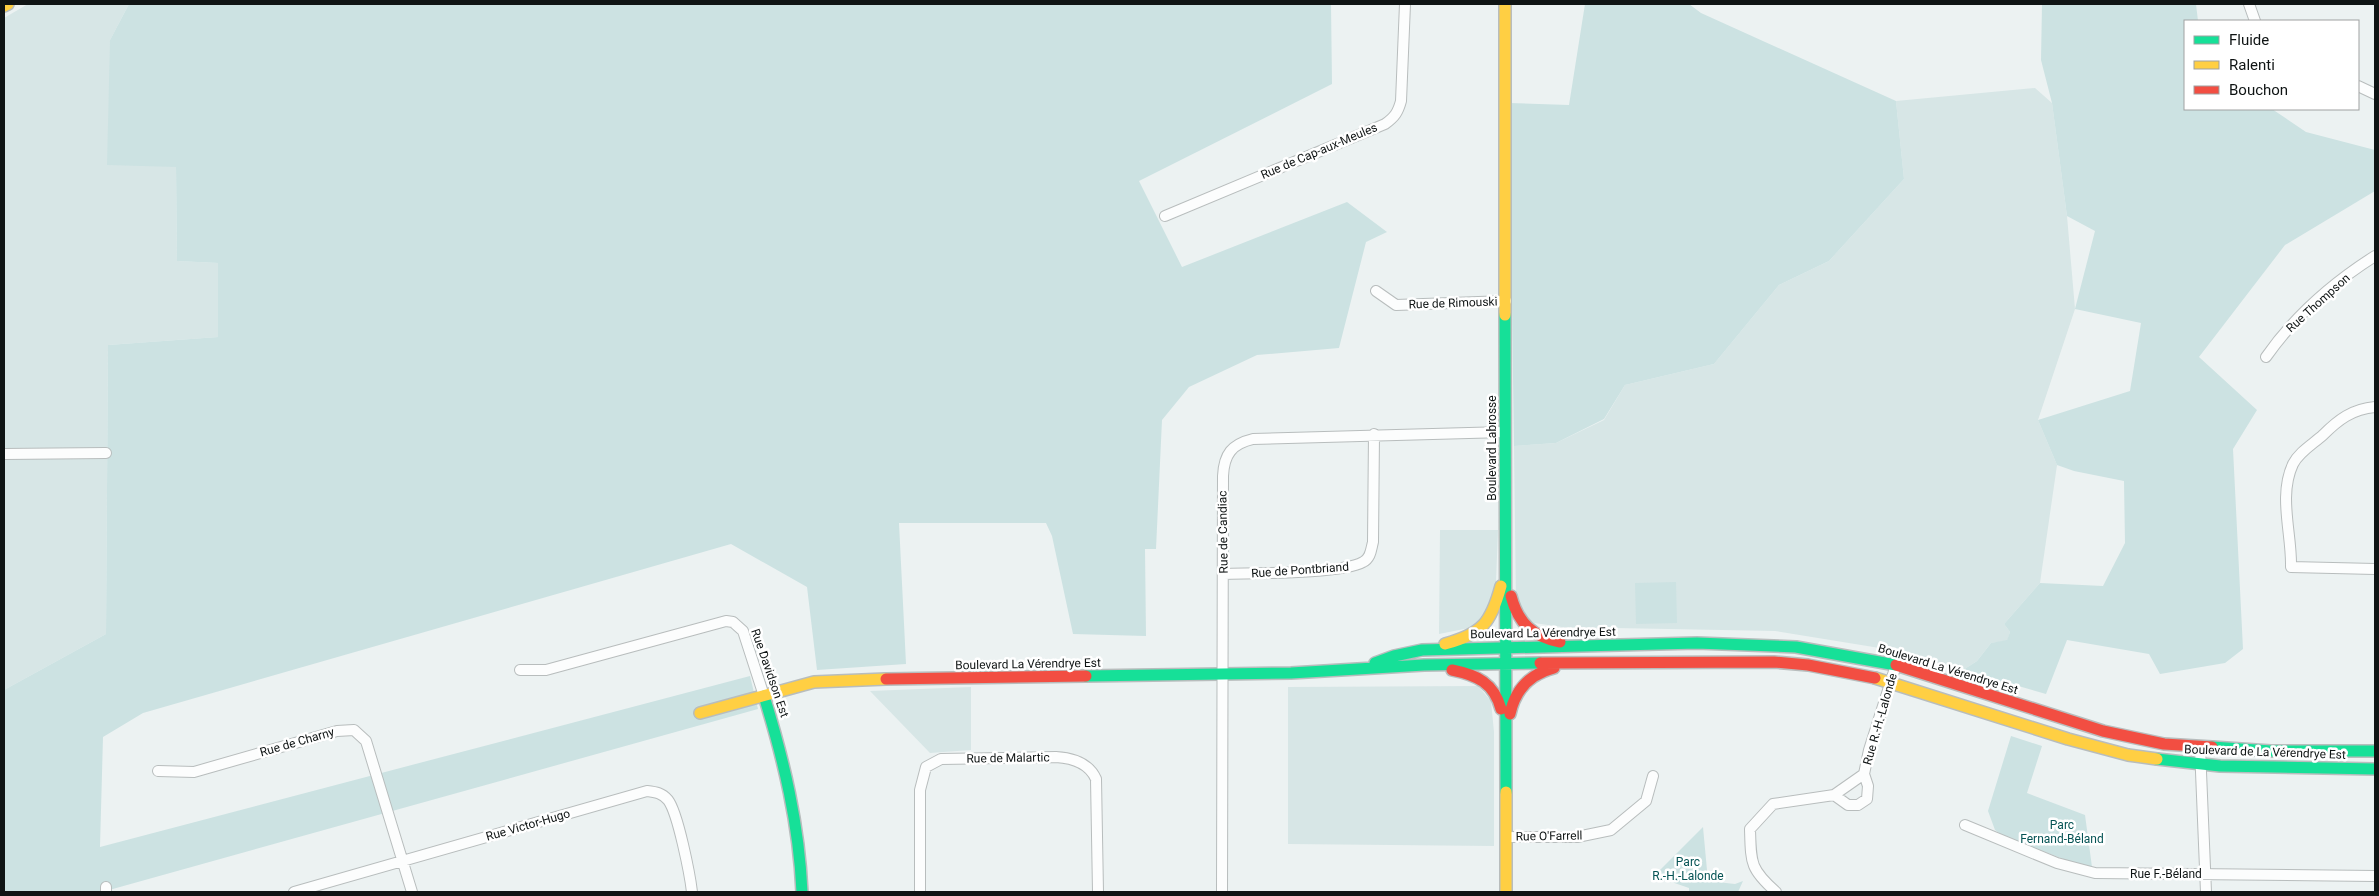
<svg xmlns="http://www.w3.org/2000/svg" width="2379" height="896" viewBox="0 0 2379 896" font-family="Roboto,sans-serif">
<rect width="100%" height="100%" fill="#ecf2f2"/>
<path fill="#d7e6e6" d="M 28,4 L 129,4 L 110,40 L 176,167 L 177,261 L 218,263 L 218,337 L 108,345 L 106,634 L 4,690 L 4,18 Z
M 2035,88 L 2052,103 L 2067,216 L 2075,309 L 2038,420 L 2057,465 L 2040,583 L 2004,624 L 2010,632 L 2007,641 L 1991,643 L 1977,661 L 1963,670 L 1898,651 L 1775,631 L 1562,627 L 1534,623 L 1524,616 L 1516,605 L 1514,446 L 1556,443 L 1604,420 L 1625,385 L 1714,364 L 1779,285 L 1829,261 L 1904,179 L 1896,101 Z
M 1440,530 L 1498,530 L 1495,607 L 1474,627 L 1439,634 Z
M 1478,686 L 1491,701 L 1494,732 L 1494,846 L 1288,844 L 1288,687 Z
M 971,687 L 971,750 L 930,753 L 870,691 Z"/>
<path fill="#cce2e2" d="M 129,4 L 1331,4 L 1332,84 L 1139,181 L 1182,267 L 1347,202 L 1387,232 L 1366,242 L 1339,348 L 1257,355 L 1189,387 L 1162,420 L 1156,549 L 1145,549 L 1146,636 L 1073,634 L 1052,536 L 1046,523 L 899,523 L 906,664 L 817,670 L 807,587 L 731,544 L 143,713 L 103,737 L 100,847 L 750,676 L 758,709 L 102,892 L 4,892 L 4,690 L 106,634 L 108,345 L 218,337 L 218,263 L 177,261 L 176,167 L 107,165 L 110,40 Z
M 1585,4 L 1689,4 L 1701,13 L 1896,101 L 1904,179 L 1829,261 L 1779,285 L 1714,364 L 1625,385 L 1604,419 L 1556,443 L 1514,446 L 1509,103 L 1569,105 Z
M 2042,4 L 2196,4 L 2198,21 L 2185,21 L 2185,109 L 2272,109 L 2306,132 L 2375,150 L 2375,191 L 2285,245 L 2199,357 L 2257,410 L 2233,449 L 2243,649 L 2225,663 L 2160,674 L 2149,654 L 2067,640 L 2046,694 L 1963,670 L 1977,661 L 1991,643 L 2007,640 L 2010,632 L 2004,624 L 2040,583 L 2103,586 L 2125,543 L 2124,481 L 2074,471 L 2057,465 L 2038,420 L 2130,391 L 2141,323 L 2075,309 L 2095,231 L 2067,216 L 2052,103 L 2041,60 Z
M 1676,582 L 1677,623 L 1636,624 L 1635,583 Z
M 2011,736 L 2042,746 L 2027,793 L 2085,815 L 2092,867 L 2074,863 L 2003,836 L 1995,830 L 1988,811 Z
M 1703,827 L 1708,881 L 1735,884 L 1743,881 L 1738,892 L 1689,892 L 1689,888 L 1654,876 Z"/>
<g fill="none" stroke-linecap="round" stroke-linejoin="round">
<g stroke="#b8bdbd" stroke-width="12">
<path id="street" d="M 2249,4 L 2255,21
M 2358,86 L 2375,94
M 1165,216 L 1385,124 C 1395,117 1398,112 1401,101 L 1405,4
M 1376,291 L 1396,305 L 1506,301
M 2266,357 C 2294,317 2334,282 2375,256
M 2375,407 C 2352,409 2338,420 2323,435 C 2313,444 2299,452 2293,464 C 2278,496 2292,534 2291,567 L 2375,569
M 4,454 L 106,453
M 1224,574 C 1253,573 1342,574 1363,562 C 1371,558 1371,549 1373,542 L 1374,434
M 520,670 L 546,670 L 726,621 L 733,622 L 743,631 L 764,696
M 2200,748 L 2206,892
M 158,771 L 194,772 L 337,731 L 354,730 L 366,741 L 412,892
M 1834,795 L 1848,805 L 1858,805 L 1867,799 L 1868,786 L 1864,774
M 1965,825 L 2057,863 L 2095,873 L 2375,876
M 1506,837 L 1577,837 L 1611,830 L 1646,801 L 1653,776
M 106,887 L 106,892
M 294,892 L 647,791 C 656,792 662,793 668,800 C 678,813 690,875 692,892
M 920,892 L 920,790 L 926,767 L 941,759 L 1056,757 C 1072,758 1089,763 1096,779 L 1098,892
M 1222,892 L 1223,476 C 1224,454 1232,444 1253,439 L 1505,432
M 1776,892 C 1750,869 1751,863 1750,829 L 1773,804 L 1834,795 L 1864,774 L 1869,750 L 1896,665"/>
</g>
<g stroke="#b8bdbd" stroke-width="14">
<path id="fast" d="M 1505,315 L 1506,792
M 1375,663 L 1394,656 L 1422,650 L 1697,643 L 1796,647 L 1896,665
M 1086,676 L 1291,673 L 1424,665 L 1540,663
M 764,696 C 784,761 799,824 802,892
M 2212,747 L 2271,751 L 2375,751
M 2157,759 L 2220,766 L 2375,769"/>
</g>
<g stroke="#b8bdbd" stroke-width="14">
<path id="slow" d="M 1505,4 L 1505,315
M 4,6 L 8,4
M 1445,644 C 1482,634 1491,623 1501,586
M 1875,678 L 2068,739 L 2128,755 L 2157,759
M 700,713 L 814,682 L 886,679
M 1506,792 L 1506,892"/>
</g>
<g stroke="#b8bdbd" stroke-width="14">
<path id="jam" d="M 1511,596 C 1518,623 1533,637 1560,642
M 1540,663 L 1774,662 L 1808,665 L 1875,678
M 1896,665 L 2103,731 L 2164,744 L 2212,747
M 1452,670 C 1477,675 1494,683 1501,709
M 886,679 L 1086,676
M 1510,714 C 1515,690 1530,674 1554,668"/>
</g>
<use href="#street" stroke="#fcfdfd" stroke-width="10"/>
<use href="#fast" stroke="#16e098" stroke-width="11"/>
<use href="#slow" stroke="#ffcf43" stroke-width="11"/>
<use href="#jam" stroke="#f24e42" stroke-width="11"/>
</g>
<g text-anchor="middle" stroke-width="5" stroke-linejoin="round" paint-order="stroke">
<g font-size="12" fill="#0f1414" stroke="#fff">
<text transform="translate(1319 151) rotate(-23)" y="4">Rue de Cap-aux-Meules</text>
<text transform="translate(1453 303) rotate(-2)" y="4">Rue de Rimouski</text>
<text transform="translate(2318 303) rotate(-42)" y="4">Rue Thompson</text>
<text transform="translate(1492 448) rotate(-90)" y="4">Boulevard Labrosse</text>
<text transform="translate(1223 532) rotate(-91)" y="4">Rue de Candiac</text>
<text transform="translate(1300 570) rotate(-4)" y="4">Rue de Pontbriand</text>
<text transform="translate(1543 633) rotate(-1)" y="4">Boulevard La Vérendrye Est</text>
<text transform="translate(1028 664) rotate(-1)" y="4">Boulevard La Vérendrye Est</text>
<text transform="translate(1948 669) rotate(17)" y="4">Boulevard La Vérendrye Est</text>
<text transform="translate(770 673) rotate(71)" y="4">Rue Davidson Est</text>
<text transform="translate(1880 719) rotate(-74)" y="4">Rue R.-H.-Lalonde</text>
<text transform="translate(297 742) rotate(-16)" y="4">Rue de Charny</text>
<text transform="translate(2265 752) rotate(2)" y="4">Boulevard de La Vérendrye Est</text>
<text transform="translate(1008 758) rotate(-1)" y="4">Rue de Malartic</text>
<text transform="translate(528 825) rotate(-16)" y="4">Rue Victor-Hugo</text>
<text transform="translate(1549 836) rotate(-1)" y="4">Rue O'Farrell</text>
<text x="2166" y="878">Rue F.-Béland</text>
</g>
<g font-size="12" fill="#055354" stroke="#fff">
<text x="2062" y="829">Parc<tspan x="2062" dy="14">Fernand-Béland</tspan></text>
<text x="1688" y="866">Parc<tspan x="1688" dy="14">R.-H.-Lalonde</tspan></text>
</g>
</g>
<rect width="2379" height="896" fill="none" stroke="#0f1414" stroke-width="10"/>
<rect x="2184" y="20" width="175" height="90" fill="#ffffff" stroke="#9fa1a1"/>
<rect x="2194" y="36" width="25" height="8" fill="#16e098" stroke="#9fa1a1"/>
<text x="2229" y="45" font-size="15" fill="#0f1414">Fluide</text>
<rect x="2194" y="61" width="25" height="8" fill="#ffcf43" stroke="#9fa1a1"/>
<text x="2229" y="70" font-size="15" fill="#0f1414">Ralenti</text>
<rect x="2194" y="86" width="25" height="8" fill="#f24e42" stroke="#9fa1a1"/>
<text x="2229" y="95" font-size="15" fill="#0f1414">Bouchon</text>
</svg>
